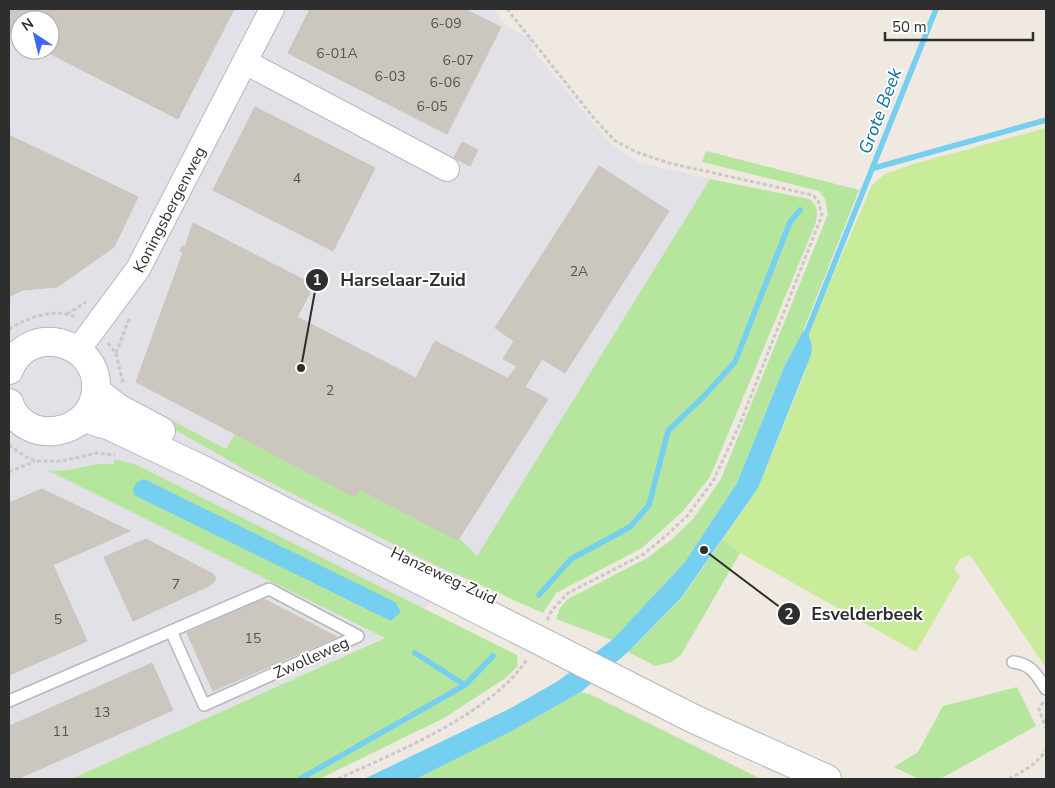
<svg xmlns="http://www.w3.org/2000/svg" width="1055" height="788" viewBox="0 0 1055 788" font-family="'Nunito Sans',sans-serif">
<rect width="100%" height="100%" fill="#efe9e1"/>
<path fill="#e3e1e8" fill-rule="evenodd" d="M 9,9 L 494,9 L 506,26 L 535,41 L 531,48 L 609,142 L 638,162 L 710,179 L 477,556 L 403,629 L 71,779 L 9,779 ZM 20,20 L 50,20 L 50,50 L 20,50 Z"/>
<path fill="#b6e59e" d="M 706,151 L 859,190 L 803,331 L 785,365 L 737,483 L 685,562 L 612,640 L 556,619 L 560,608 L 568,599 L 647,558 L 671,540 L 693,519 L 721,479 L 828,214 L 825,199 L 819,191 L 702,162 Z
M 710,179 L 809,199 C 819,206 818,214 815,225 L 710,477 L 682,512 L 642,548 L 556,593 L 543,613 L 435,565 L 249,472 L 139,409 L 141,404 L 226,449 L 236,432 L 457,536 L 477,556 Z
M 115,459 L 137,465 L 517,655 L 518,666 L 504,679 L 444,718 L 319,779 L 71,779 L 385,638 L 47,470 C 69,474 90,462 113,464 Z
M 723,539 L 740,553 L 681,655 L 671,662 L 655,666 L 628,652 L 681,599 Z
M 1017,687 L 1036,726 L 940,779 L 919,779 L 894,767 L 918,752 L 943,706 Z
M 581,692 L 592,695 L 761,779 L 416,779 L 510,732 Z"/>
<path fill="#c9ec9a" d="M 1046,128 L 1046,668 L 970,555 L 960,559 L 954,569 L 960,576 L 916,652 L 740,553 L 723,539 L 758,488 L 806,370 L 812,346 L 808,333 L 872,185 L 885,174 L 910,165 Z"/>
<path fill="#75cff0" d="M 803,331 L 808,333 L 812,346 L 811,355 L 758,488 L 681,598 L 628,652 L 581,692 L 510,732 L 416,779 L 364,779 L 511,708 L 558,681 L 612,640 L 685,562 L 737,483 L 785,365 Z
M 144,479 L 395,602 L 401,612 L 391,621 L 134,495 L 133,489 L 137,482 Z"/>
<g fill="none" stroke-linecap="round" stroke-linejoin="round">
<path stroke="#75cff0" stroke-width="5.5" d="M 874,168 L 1046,120
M 804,339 L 936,9
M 539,595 L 571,559 L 630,527 L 649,505 L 668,431 L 705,395 L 735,362 L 790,222 L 800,210
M 415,653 L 465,685
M 300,779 L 465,685 L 493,656"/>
</g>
<path fill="#cbc7bf" stroke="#cbc5ba" d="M 9,9 L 234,9 L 178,119 L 43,50 L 50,50 L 50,20 L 20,20 L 20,38 L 9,33 Z
M 310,9 L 464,9 L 501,27 L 447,134 L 288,53 Z
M 255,107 L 375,168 L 333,251 L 213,190 Z
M 9,135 L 138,197 L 114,247 L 57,287 L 22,290 L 9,297 Z
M 462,142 L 478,150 L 470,166 L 454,158 Z
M 599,166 L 669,211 L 565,373 L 542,359 L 525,387 L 508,378 L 517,366 L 503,359 L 514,341 L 495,328 Z
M 193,223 L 314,285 L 297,317 L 416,378 L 435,341 L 548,399 L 458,540 L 359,489 L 355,497 L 136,382 L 183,252 L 180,251 L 182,246 L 185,247 Z
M 42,489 L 130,531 L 53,565 L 87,641 L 9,675 L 9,503 Z
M 146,539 L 213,574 L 216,579 L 211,585 L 133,621 L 104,557 Z
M 264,599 L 337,637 L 213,691 L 187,633 Z
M 152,663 L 173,710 L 112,737 L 91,690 Z
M 91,690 L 112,737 L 58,761 L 37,714 Z
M 37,714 L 58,761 L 17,779 L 9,779 L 9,726 Z"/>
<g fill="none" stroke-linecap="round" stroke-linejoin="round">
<g stroke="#b4b7c1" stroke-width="14">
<path id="lane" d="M 1013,662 C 1031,664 1036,674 1046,689
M 9,701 L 269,589 L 358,636 L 204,705 L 171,631"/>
</g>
<g stroke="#b4b7c1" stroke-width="26">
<g id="street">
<path d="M 245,62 L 447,169"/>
<path id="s1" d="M 78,350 L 138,269 L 272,9"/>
</g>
</g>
<g stroke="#b4b7c1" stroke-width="30">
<path id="secondary" d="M 9,370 C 27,322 100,340 96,390 C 93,436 24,448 9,403
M 96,391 L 118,408 L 161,431
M 84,418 L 110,426 L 203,470 L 694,719 L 827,779"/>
</g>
<path stroke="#c9c9c9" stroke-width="3" stroke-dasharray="4 2.5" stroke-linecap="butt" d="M 507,9 L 593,117 L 614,140 L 636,152 L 669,163 L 812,195 L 818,200 L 822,215 L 740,424 L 713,481 L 687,516 L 668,534 L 644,554 L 568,593 L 552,610 L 547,620
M 67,314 L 86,302
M 9,329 C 29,317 53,308 76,317
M 108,343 L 116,353 L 123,383
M 116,353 L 130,317
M 9,445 L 26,457 L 35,461 L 62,461 L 97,453 L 115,455
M 9,472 L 35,461
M 1043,702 L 1039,710 L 1046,727
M 338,779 C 396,752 492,714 527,659
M 1009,779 C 1024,771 1037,764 1046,750"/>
<use href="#lane" stroke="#fff" stroke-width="11"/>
<use href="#street" stroke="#fff" stroke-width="24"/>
<use href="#secondary" stroke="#fff" stroke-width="28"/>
</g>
<g text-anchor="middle" stroke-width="4" stroke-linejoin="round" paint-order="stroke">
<g font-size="14" fill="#555452">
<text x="446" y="28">6-09</text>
<text x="337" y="58">6-01A</text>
<text x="458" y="65">6-07</text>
<text x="390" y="81">6-03</text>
<text x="445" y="87">6-06</text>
<text x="432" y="111">6-05</text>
<text x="297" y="183">4</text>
<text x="579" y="276">2A</text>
<text x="330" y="395">2</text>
<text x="176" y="589">7</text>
<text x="58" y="624">5</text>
<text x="253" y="643">15</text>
<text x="102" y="717">13</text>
<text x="61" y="736">11</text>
</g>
<g font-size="16" fill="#2e2e2e" stroke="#fff">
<text dy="6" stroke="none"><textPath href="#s1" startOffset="168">Koningsbergenweg</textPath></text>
<text transform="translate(444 575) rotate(25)" y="6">Hanzeweg-Zuid</text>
<text transform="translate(311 657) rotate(-24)" y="6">Zwolleweg</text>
</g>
<g font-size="18" font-style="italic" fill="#0d6fa3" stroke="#fff">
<text transform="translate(880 111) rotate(-69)" y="6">Grote Beek</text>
</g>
</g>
<path fill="none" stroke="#2e2e2e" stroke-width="2" d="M301 368L317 280M704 550L789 614"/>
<g fill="#2e2e2e" stroke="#fff" stroke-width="2">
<circle cx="301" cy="368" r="5"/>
<circle cx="704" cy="550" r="5"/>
<circle cx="317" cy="280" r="12"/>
<circle cx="789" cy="614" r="12"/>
</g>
<g font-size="15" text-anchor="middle" font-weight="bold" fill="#fff">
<text x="317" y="285">1</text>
<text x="789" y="619">2</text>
</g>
<g font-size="18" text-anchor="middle" font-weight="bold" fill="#2e2e2e" stroke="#fff" stroke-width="4" stroke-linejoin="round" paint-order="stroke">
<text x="403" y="286">Harselaar-Zuid</text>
<text x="867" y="620">Esvelderbeek</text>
</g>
<rect width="1055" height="788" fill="none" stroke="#2e2e2e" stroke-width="20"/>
<g transform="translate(35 35) rotate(325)"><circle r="24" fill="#ffffff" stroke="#ababab"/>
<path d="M0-4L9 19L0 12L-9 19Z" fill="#4264fb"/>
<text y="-8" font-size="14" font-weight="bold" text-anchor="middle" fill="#2e2e2e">N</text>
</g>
<path d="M885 32v8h148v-8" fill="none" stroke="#2e2e2e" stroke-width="2.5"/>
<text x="892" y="32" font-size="15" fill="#2e2e2e" stroke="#ffffff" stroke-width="4" paint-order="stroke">50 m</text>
</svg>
